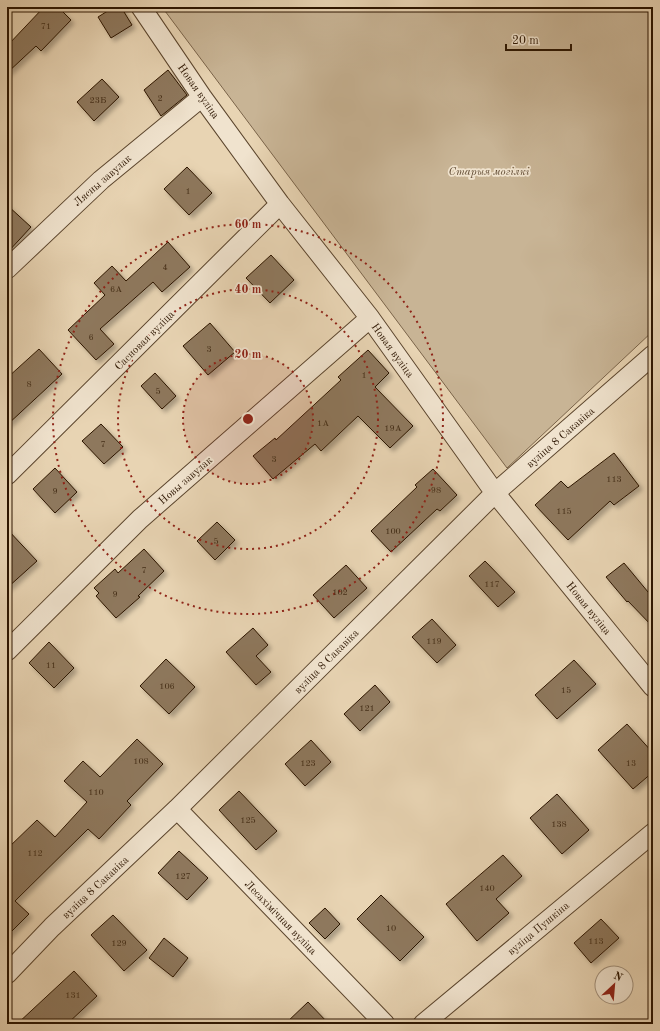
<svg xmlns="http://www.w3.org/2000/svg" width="660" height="1031" viewBox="0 0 660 1031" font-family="'Old Standard TT',serif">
<defs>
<filter id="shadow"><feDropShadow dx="3.5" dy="3.5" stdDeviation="2" flood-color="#0004"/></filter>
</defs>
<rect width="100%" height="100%" fill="#e8d4b3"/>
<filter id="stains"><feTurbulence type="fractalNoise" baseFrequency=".005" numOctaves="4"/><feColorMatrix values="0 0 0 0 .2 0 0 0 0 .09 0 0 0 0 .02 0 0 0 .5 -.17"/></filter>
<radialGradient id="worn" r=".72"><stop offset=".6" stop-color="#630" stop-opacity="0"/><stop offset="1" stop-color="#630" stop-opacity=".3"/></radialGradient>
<path fill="#c8b495" stroke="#7a644a" d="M 162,7 L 653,7 L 653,331 L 507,468 Z"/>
<path fill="#8e785d" stroke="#2c1500" filter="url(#shadow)" d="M 44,7 L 58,7 L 71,20 L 41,51 L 36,46 L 7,73 L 7,46 Z
M 114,7 L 121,7 L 132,25 L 111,38 L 98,17 Z
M 168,70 L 187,95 L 161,116 L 144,90 Z
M 102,79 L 119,97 L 94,121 L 77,102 Z
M 187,167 L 212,193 L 189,215 L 164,189 Z
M 7,205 L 31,227 L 7,253 Z
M 168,242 L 190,267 L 162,292 L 153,282 L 100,329 L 114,344 L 96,360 L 68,330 L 105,295 L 94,283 L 112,266 L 126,281 Z
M 271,255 L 294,280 L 270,303 L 246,278 Z
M 210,323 L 235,352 L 208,375 L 183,346 Z
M 39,349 L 62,374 L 7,425 L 7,378 Z
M 368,350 L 389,373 L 375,387 L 413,426 L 390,448 L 358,416 L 321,451 L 315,444 L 273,479 L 253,456 L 275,438 L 276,440 L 341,380 L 338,377 Z
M 155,373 L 176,396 L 162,409 L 141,386 Z
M 101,424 L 123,447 L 104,464 L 82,441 Z
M 614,453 L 639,486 L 614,505 L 610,501 L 568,540 L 535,505 L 561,481 L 568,488 Z
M 55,468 L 77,492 L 55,513 L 33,489 Z
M 433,469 L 457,495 L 440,511 L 437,509 L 391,552 L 371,531 L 417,487 L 415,485 Z
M 217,522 L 235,540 L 215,560 L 197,541 Z
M 7,529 L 37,561 L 7,588 Z
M 144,549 L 164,571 L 138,596 L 140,597 L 116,618 L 96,596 L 99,593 L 94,588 L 115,569 L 118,573 Z
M 485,561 L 515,592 L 498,607 L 469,576 Z
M 624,563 L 653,598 L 653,627 L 628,601 L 627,602 L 606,577 Z
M 346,565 L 367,588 L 334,618 L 313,595 Z
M 432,619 L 456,645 L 437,663 L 412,637 Z
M 253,628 L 268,645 L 256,656 L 271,672 L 256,685 L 226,652 Z
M 49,642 L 74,668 L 54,688 L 29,663 Z
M 166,659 L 195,687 L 169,714 L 140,686 Z
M 574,660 L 596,684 L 557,719 L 535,695 Z
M 375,685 L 390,702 L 360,731 L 344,714 Z
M 627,724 L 653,753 L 653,772 L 633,789 L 598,750 Z
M 137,739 L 163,764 L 127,801 L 131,805 L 99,839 L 88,829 L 15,901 L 29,914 L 7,936 L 7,849 L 37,820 L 55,837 L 87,802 L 64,781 L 83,761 L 100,777 Z
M 311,740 L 331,762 L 305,786 L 285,764 Z
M 239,791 L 277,831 L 256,850 L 219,810 Z
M 557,794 L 589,830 L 562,854 L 530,818 Z
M 179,851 L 208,878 L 187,900 L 158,873 Z
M 503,855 L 522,876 L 496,899 L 509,913 L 477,941 L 446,904 Z
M 381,895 L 424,937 L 400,961 L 357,919 Z
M 325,908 L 340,924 L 325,939 L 309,923 Z
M 113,915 L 147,950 L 124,971 L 91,935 Z
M 601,919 L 619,938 L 591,963 L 574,943 Z
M 164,938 L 188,958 L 173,977 L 149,958 Z
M 74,971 L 97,996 L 67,1024 L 17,1024 Z
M 308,1002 L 329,1024 L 285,1024 Z"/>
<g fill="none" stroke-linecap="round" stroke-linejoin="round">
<g stroke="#5b452d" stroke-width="21">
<path id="street" d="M 141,7 L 202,97 L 280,204 L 370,318 L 495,493 L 653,687
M 7,269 L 101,180 L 202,97
M 7,475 L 280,204
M 7,651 L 140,519 L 370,318
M 177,809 L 385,1024
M 7,974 L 52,927 L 177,809 L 495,493 L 653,355
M 423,1024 L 653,833"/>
</g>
<use href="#street" stroke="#f0e3ce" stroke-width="19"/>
</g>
<circle cx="248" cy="419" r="65" fill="#8f2418" fill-opacity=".12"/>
<g fill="none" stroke="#8f2418" stroke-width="2" stroke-dasharray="2 4">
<circle cx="248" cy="419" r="65"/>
<circle cx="248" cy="419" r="130"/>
<circle cx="248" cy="419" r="195"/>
</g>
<g text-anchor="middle" stroke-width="3.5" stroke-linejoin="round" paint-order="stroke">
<g font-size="9" fill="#442e17">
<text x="46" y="29">71</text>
<text x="160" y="101">2</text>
<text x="98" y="103">23Б</text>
<text x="188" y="194">1</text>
<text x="165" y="270">4</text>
<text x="116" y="292">6А</text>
<text x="91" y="340">6</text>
<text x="209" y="352">3</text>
<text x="364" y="378">1</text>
<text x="29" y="387">8</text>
<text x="158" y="394">5</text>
<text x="323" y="426">1А</text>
<text x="393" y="431">19А</text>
<text x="103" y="447">7</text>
<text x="274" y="462">3</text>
<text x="614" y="482">113</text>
<text x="436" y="493">98</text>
<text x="55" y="494">9</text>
<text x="564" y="514">115</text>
<text x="393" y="534">100</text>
<text x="216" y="544">5</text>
<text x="144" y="573">7</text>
<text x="492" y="587">117</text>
<text x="340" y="595">102</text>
<text x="115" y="597">9</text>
<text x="434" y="644">119</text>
<text x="51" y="668">11</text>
<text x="167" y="689">106</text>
<text x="566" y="693">15</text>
<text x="367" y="711">121</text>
<text x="141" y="764">108</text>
<text x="308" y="766">123</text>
<text x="631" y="766">13</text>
<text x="96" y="795">110</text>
<text x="248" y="823">125</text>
<text x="559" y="827">138</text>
<text x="35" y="856">112</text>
<text x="183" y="879">127</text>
<text x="487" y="891">140</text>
<text x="391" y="931">10</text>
<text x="596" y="944">113</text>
<text x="119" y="946">129</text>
<text x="73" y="998">131</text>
</g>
<g font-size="11" fill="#2c1500" stroke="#f0e3ce">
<text transform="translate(199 91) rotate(55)" y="4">Новая вуліца</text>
<text transform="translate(102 180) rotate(-41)" y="4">Лясны завулак</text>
<text transform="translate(144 340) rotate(-45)" y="4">Сасновая вуліца</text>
<text transform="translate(393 350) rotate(54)" y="4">Новая вуліца</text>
<text transform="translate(560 437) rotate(-41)" y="4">вуліца 8 Сакавіка</text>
<text transform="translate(185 480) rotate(-41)" y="4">Новы завулак</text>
<text transform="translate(589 608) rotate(51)" y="4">Новая вуліца</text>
<text transform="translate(326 661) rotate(-45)" y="4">вуліца 8 Сакавіка</text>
<text transform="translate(95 887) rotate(-43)" y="4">вуліца 8 Сакавіка</text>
<text transform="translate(281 917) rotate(46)" y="4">Лесахімічная вуліца</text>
<text transform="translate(538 928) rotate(-40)" y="4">вуліца Пушкіна</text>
</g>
<g font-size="11" font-style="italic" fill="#5b452d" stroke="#f0e3ce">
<text x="489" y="175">Старыя могілкі</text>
</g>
</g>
<circle cx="248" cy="419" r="6" fill="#8f2418" stroke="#f0e3ce" stroke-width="2"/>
<g font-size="12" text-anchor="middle" font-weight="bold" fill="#8f2418" stroke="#f0e3ce" stroke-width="3.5" stroke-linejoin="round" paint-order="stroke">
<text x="248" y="228">60 m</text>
<text x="248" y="293">40 m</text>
<text x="248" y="358">20 m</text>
</g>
<rect width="660" height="1031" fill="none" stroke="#e8d4b3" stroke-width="24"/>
<rect x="8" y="8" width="644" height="1015" fill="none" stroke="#2c1500" stroke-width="2"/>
<rect x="12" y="12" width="636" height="1007" fill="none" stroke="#2c1500"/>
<g transform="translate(614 985) rotate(26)"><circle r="19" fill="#f0e3ce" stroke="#a2917c"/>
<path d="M0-3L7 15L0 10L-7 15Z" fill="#8f2418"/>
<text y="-6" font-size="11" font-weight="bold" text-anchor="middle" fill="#2c1500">N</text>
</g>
<path d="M506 44v6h65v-6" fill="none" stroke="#2c1500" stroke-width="2"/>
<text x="512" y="44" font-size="12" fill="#2c1500" stroke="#f0e3ce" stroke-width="3" paint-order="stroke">20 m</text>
<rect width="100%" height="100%" filter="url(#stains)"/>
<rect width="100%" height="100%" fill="url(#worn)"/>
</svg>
